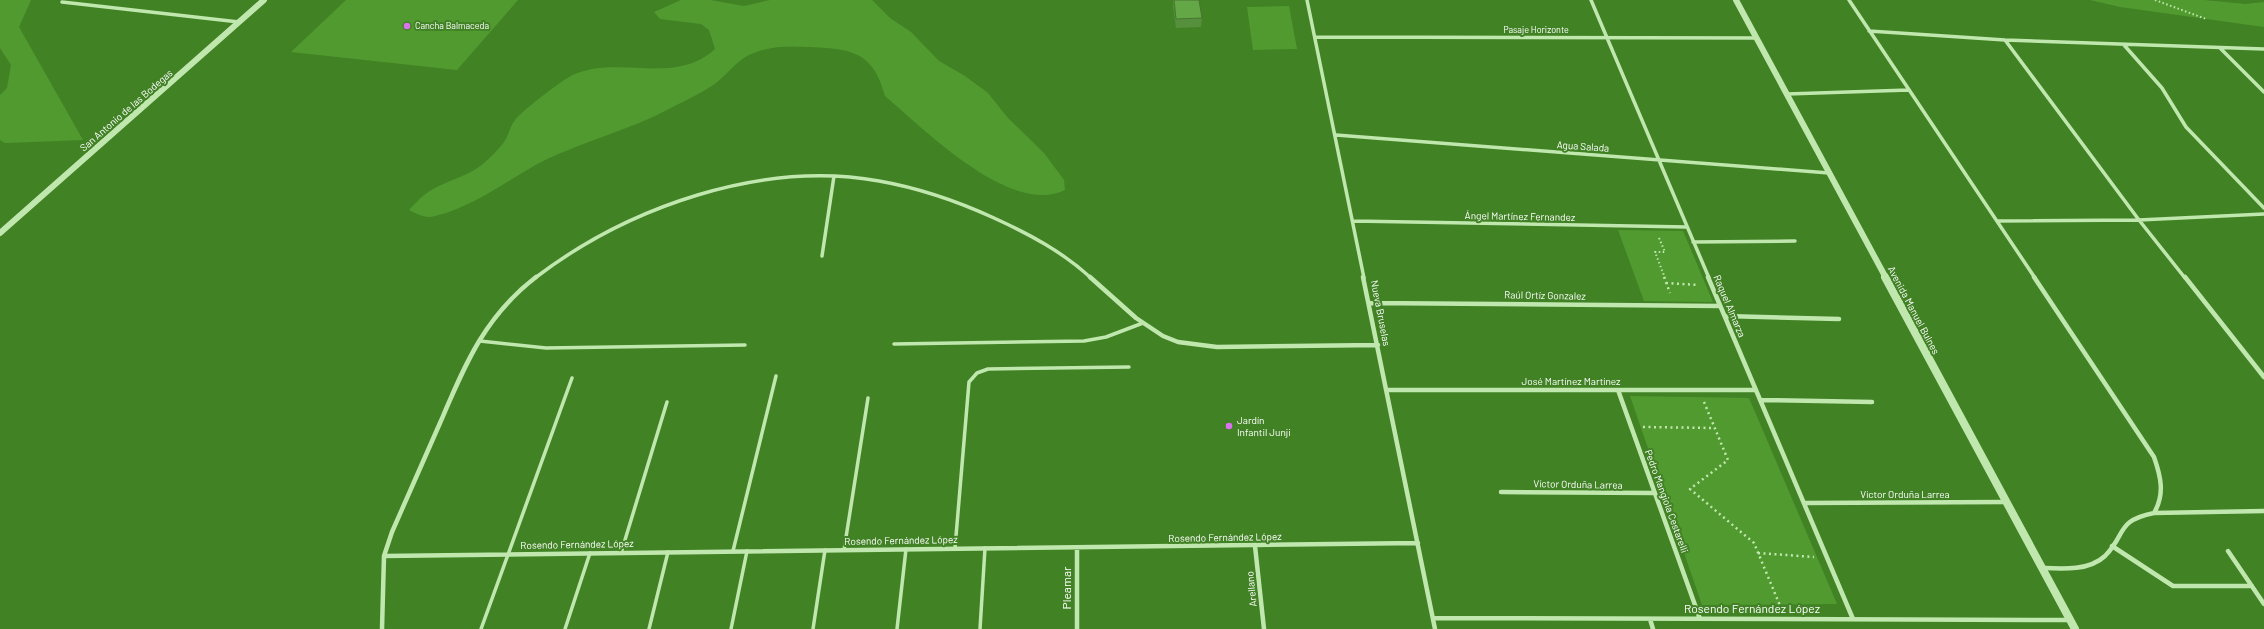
<svg xmlns="http://www.w3.org/2000/svg" width="2264" height="629" viewBox="0 0 2264 629" font-family="Barlow,sans-serif">
<rect width="100%" height="100%" fill="#418225"/>
<path fill="#519a30" d="M 0,0 L 31,0 L 19,27 L 83,140 L 5,143 L 0,140 L 0,95 L 7,88 L 11,65 L 0,48 Z
M 346,0 L 518,0 L 457,70 L 291,52 Z
M 681,0 L 710,0 L 744,6 L 770,0 L 872,0 L 890,18 L 911,32 L 939,61 L 965,76 L 988,93 L 1008,118 L 1044,153 L 1064,180 L 1065,190 C 1011,217 924,129 885,96 C 873,50 850,49 808,47 C 790,46 770,46 754,53 C 737,59 729,73 716,83 C 702,93 684,101 669,109 C 629,130 585,141 545,160 C 508,179 476,206 435,216 C 426,219 417,214 409,210 C 414,205 419,199 424,195 C 442,181 466,178 483,164 C 490,158 499,149 504,142 C 509,135 510,126 515,120 C 522,111 564,78 575,74 C 620,55 675,86 715,49 L 709,30 L 701,24 L 660,19 L 654,12 Z
M 2090,0 L 2204,0 L 2245,4 L 2264,2 L 2264,27 L 2120,7 Z
M 1289,6 L 1297,49 L 1253,50 L 1247,7 Z
M 1618,230 L 1683,231 L 1713,302 L 1644,301 Z
M 1630,396 L 1749,398 L 1837,604 L 1702,605 Z"/>
<g fill="none" stroke-linecap="round" stroke-linejoin="round">
<path stroke="#c0e7ae" stroke-width="2" stroke-dasharray="1.5 2.5" stroke-linecap="butt" d="M 2155,0 L 2206,19
M 1659,238 L 1665,252 L 1655,252 L 1665,278"/>
<path stroke="#c0e7ae" stroke-width="2.5" stroke-dasharray="2 3.5" stroke-linecap="butt" d="M 1664,277 L 1670,293
M 1666,283 L 1698,285
M 1704,402 L 1728,460 L 1690,489 L 1754,543 L 1781,608
M 1643,427 L 1714,428
M 1758,553 L 1814,557"/>
<path stroke="#c0e7ae" stroke-width="3.5" d="M 480,341 L 546,348 L 745,345
M 894,344 L 1084,341 L 1106,337 L 1143,323
M 955,548 L 969,382 L 977,373 L 988,369 L 1129,367
M 844,550 L 868,398
M 733,551 L 776,376
M 621,553 L 667,402
M 481,629 L 572,378
M 565,629 L 590,553
M 649,629 L 668,552
M 731,629 L 747,551
M 813,629 L 825,550
M 897,629 L 906,549
M 980,629 L 985,548"/>
<path stroke="#c0e7ae" stroke-width="3.5" d="M 1307,0 L 1364,278
M 1591,0 L 1709,278
M 1849,0 L 2035,278
M 62,2 L 239,22
M 1869,31 L 2005,40 L 2264,49
M 1315,37 L 1757,38
M 2005,40 L 2139,220 L 2185,278
M 2124,45 L 2162,88 L 2186,127 L 2264,208
M 2220,48 L 2264,92
M 1787,94 L 1909,90
M 1336,135 L 1829,173
M 1353,221 L 1687,227
M 1997,221 L 2139,220 L 2264,214
M 1693,242 L 1795,241
M 822,256 L 834,176
M 535,278 C 628,207 761,160 879,181 C 919,188 957,201 994,218 C 1029,234 1063,252 1091,278"/>
<path stroke="#c0e7ae" stroke-width="4.5" d="M 1090,277 L 1136,318 L 1163,336 L 1178,342 L 1217,347 L 1378,345
M 1363,277 L 1435,629
M 1708,277 L 1853,619
M 2034,277 L 2154,457 C 2161,477 2165,494 2154,513 C 2115,521 2127,534 2105,556 C 2089,571 2062,569 2042,568
M 2185,277 L 2264,377
M 1370,303 L 1720,306
M 1725,316 L 1839,319
M 1387,390 L 1756,390
M 1618,390 L 1700,619
M 1760,400 L 1872,402
M 1501,492 L 1655,493
M 1804,503 L 2006,502
M 2154,513 L 2264,511
M 1255,546 L 1264,629
M 2112,546 L 2173,586 L 2252,586
M 1077,548 L 1077,629
M 2228,551 L 2264,604
M 384,556 L 1418,543
M 1433,618 L 2070,620
M 1650,619 L 1653,629
M 382,629 L 384,556 L 392,532 C 408,496 424,459 440,423 C 465,365 484,317 536,277"/>
<path stroke="#c0e7ae" stroke-width="6" d="M 1736,0 L 1886,278
M 0,233 L 264,0"/>
<path stroke="#c0e7ae" stroke-width="8" d="M 1885,277 L 2075,629"/>
</g>
<path fill="#56903c" d="M 1173,0 L 1199,0 L 1202,18 L 1201,27 L 1176,28 L 1173,7 Z"/>
<path fill="#64a746" stroke="#467531" d="M 1174,0 L 1199,0 L 1202,18 L 1176,19 Z"/>
<g fill="#dd72f1" stroke="#418225" stroke-width="1.5">
<circle cx="407" cy="26" r="4"/>
<circle cx="1229" cy="426" r="4"/>
</g>
<g text-anchor="middle" stroke-width="4" stroke-linejoin="round" paint-order="stroke">
<g font-size="9" fill="#fff" stroke="#418225" text-anchor="start">
<text x="415" y="29">Cancha Balmaceda</text>
</g>
<g font-size="9" fill="#fff" stroke="#418225">
<text x="1536" y="33">Pasaje Horizonte</text>
</g>
<g font-size="10" fill="#fff" stroke="#418225">
<text transform="translate(126 110) rotate(-41)" y="4">San Antonio de las Bodegas</text>
<text transform="translate(1583 146) rotate(4)" y="4">Agua Salada</text>
<text transform="translate(1520 216) rotate(1)" y="4">Ángel Martínez Fernandez</text>
<text transform="translate(1545 295) rotate(1)" y="4">Raúl Ortíz Gonzalez</text>
<text transform="translate(1730 306) rotate(67)" y="4">Raquel Almarza</text>
<text transform="translate(1914 310) rotate(62)" y="4">Avenida Manuel Bulnes</text>
<text transform="translate(1381 313) rotate(79)" y="4">Nueva Bruselas</text>
<text x="1571" y="385">José Martínez Martínez</text>
<text transform="translate(1578 484) rotate(1)" y="4">Víctor Orduña Larrea</text>
<text x="1905" y="498">Víctor Orduña Larrea</text>
<text transform="translate(1667 501) rotate(70)" y="4">Pedro Mangiola Cestarelli</text>
<text transform="translate(1225 537) rotate(-1)" y="4">Rosendo Fernández López</text>
<text transform="translate(901 540) rotate(-1)" y="4">Rosendo Fernández López</text>
<text transform="translate(577 544) rotate(-1)" y="4">Rosendo Fernández López</text>
<text transform="translate(1251 589) rotate(-96)" y="4">Arellano</text>
</g>
<g font-size="10" fill="#fff" stroke="#418225" text-anchor="start">
<text x="1237" y="424">Jardín<tspan x="1237" dy="12">Infantil Junji</tspan></text>
</g>
<g font-size="12" fill="#fff" stroke="#418225">
<text transform="translate(1067 588) rotate(-90)" y="4">Pleamar</text>
<text x="1752" y="613">Rosendo Fernández López</text>
</g>
</g>
</svg>
